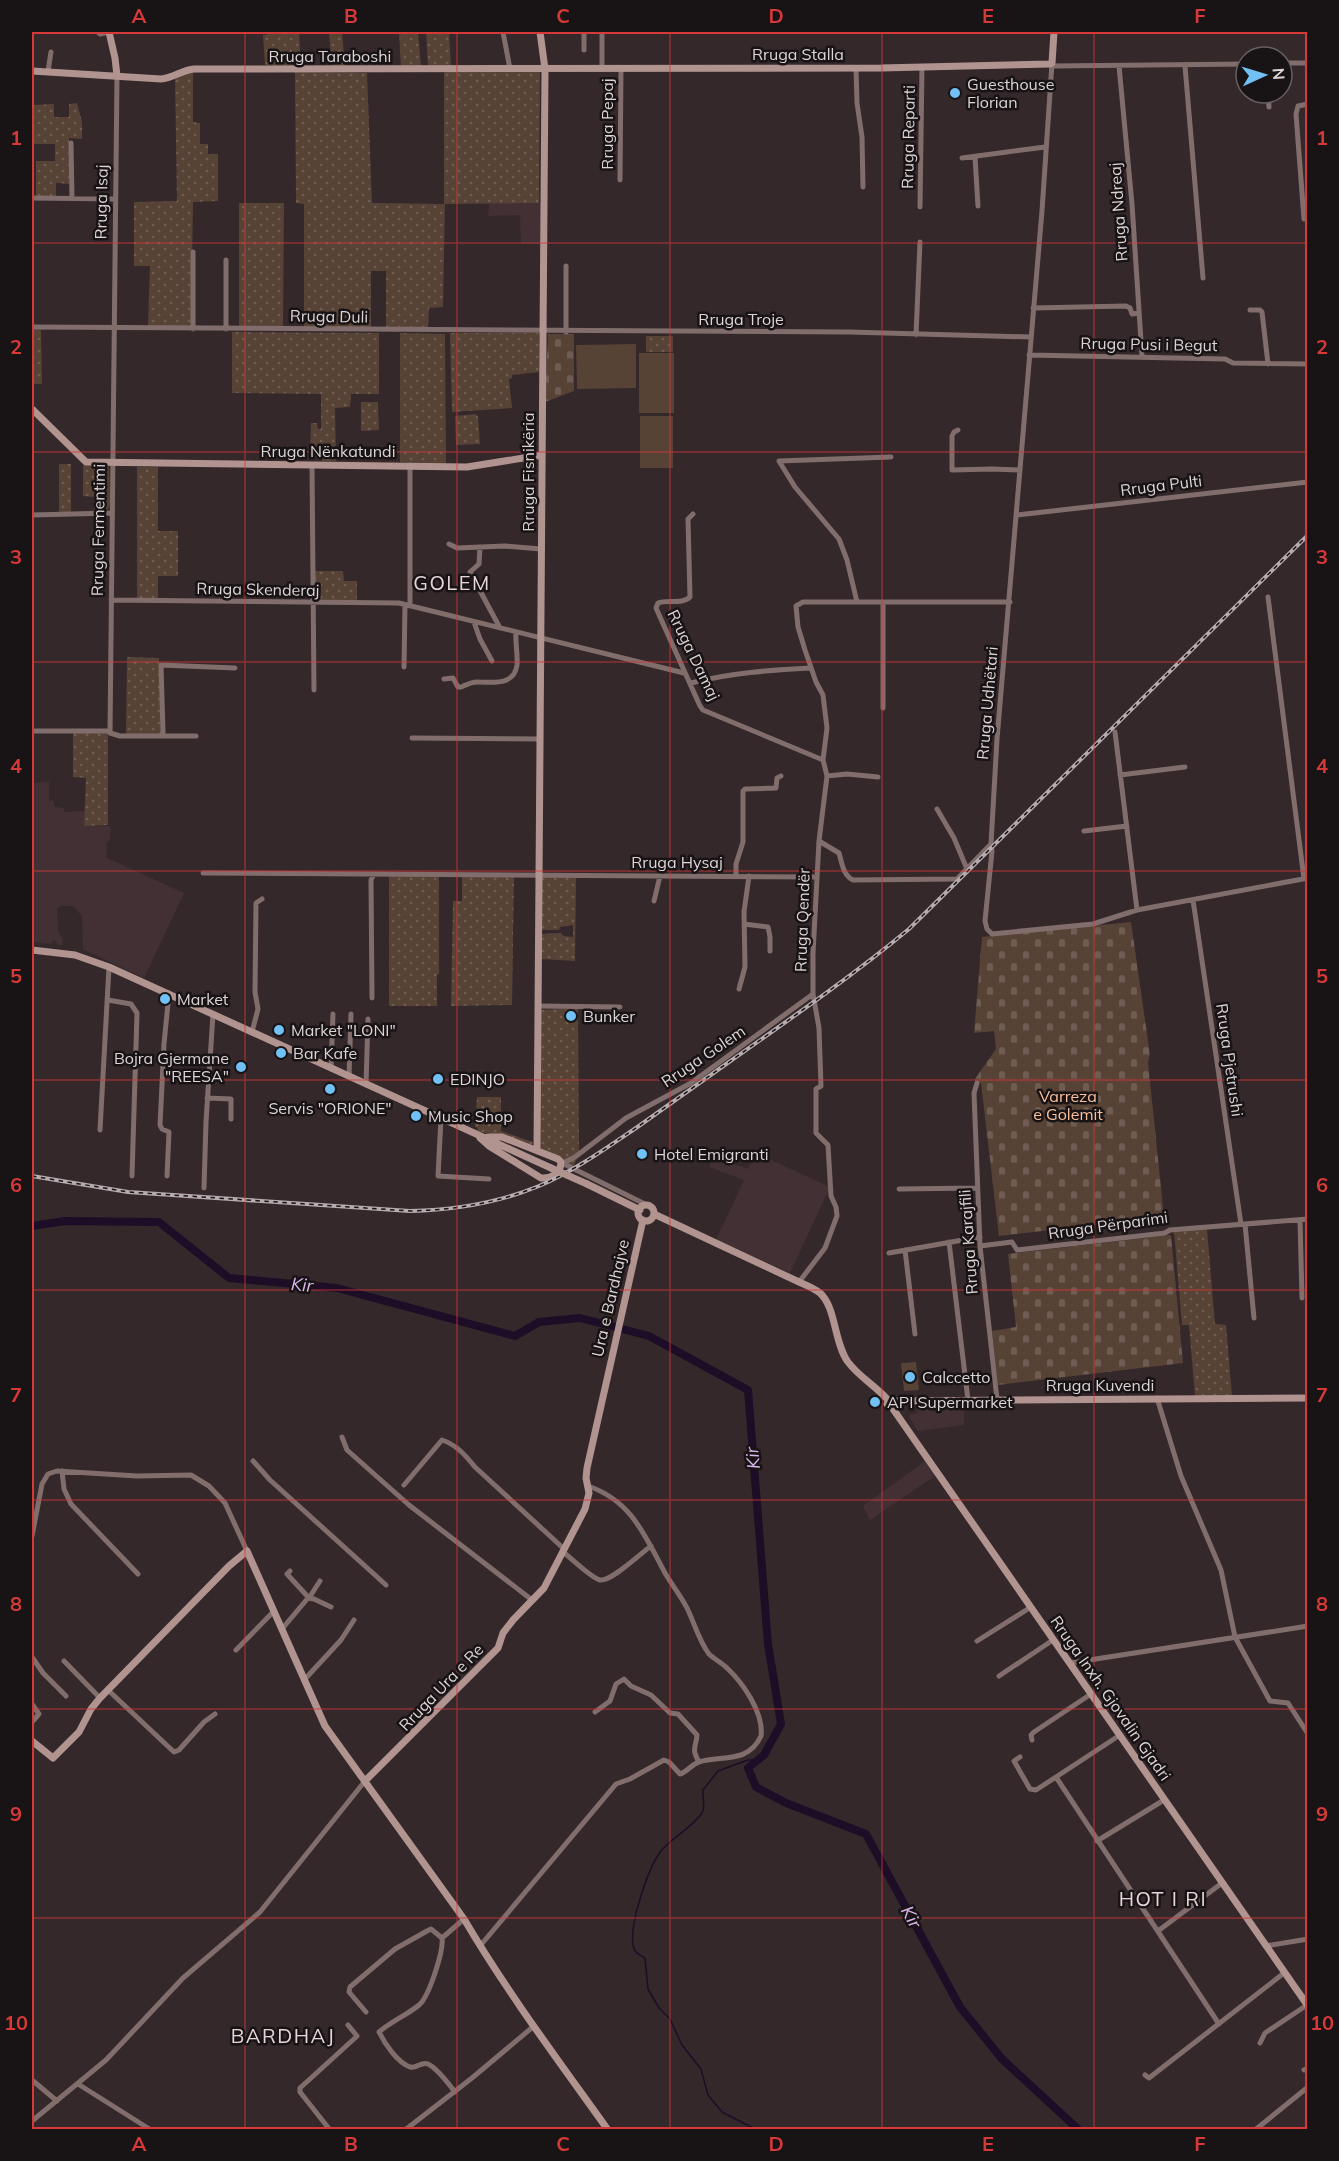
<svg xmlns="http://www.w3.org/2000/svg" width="1339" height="2161" viewBox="0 0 1339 2161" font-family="Mulish,sans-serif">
<defs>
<pattern id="grass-dots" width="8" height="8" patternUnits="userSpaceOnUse" patternTransform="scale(1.5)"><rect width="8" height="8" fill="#574236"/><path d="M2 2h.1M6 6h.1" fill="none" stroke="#6f5c52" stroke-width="1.8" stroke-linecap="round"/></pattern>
<pattern id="cemetery-stones" width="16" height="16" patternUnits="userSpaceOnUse" patternTransform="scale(1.5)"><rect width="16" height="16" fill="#574236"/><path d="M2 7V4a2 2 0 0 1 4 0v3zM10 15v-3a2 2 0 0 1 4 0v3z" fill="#6f5c52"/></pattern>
</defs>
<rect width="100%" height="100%" fill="#34282b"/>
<path fill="#433034" d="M 490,203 L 541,203 L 540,244 L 521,244 L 520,215 L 488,216 L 489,204 Z
M 49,782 L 49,801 L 53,800 L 55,807 L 63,808 L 65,812 L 84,811 L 85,825 L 110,826 L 110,840 L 106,843 L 107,858 L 184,893 L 144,978 L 83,949 L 82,916 L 73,906 L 60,906 L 57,909 L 58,930 L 63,939 L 62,945 L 58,945 L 56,941 L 53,940 L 51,944 L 32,942 L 32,783 Z
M 756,1153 L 830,1187 L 790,1273 L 716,1240 L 744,1180 L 709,1167 L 713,1157 L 748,1169 Z
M 964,1402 L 964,1425 L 918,1431 L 909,1417 L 910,1414 L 917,1414 L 917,1403 Z
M 925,1461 L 935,1476 L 870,1520 L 863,1506 Z"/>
<path fill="url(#grass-dots)" d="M 279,32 L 299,32 L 301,66 L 265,65 L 263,35 Z
M 329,32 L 342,32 L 345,67 L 332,68 Z
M 399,32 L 418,32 L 421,66 L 401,67 Z
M 426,32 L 449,32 L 451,66 L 428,65 Z
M 540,70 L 539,203 L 445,204 L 443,307 L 429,308 L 428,329 L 386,328 L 386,271 L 371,271 L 371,329 L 304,329 L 304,204 L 296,203 L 295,72 L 367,73 L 372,203 L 444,204 L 444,72 Z
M 186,73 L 193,73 L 193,122 L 200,123 L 200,144 L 208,144 L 208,154 L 218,154 L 218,201 L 193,202 L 191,327 L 148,327 L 150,266 L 134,266 L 134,202 L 177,201 L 175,79 Z
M 77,103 L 82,122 L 82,139 L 69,138 L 70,184 L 56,183 L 56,197 L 36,196 L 36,161 L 55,161 L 55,144 L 33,144 L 34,105 L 54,104 L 54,117 L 69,117 L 69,104 Z
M 239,203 L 284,203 L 283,326 L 239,327 Z
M 32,329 L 41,330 L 42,384 L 32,384 Z
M 232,332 L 379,333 L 379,394 L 351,394 L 350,407 L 335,408 L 336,461 L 322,461 L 321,456 L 310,457 L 311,423 L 317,423 L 318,429 L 321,429 L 321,394 L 232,393 Z
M 400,333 L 445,334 L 446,464 L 400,462 Z
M 450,333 L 539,333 L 539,372 L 512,375 L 512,378 L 509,379 L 512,408 L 452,412 Z
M 646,336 L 673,336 L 673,352 L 646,352 Z
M 361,402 L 378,402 L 379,430 L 361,431 Z
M 475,414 L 478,416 L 480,444 L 456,445 L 455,416 Z
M 59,464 L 71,464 L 71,514 L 59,514 Z
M 83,465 L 109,467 L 110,504 L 108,510 L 94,512 L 94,497 L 83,496 Z
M 137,467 L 158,467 L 158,531 L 178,531 L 178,576 L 158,576 L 158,599 L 137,599 Z
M 314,571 L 343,571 L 344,581 L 357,581 L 357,601 L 314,600 Z
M 127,657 L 159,658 L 161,734 L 126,734 Z
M 73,733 L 108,733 L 108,825 L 84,826 L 86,778 L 73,777 Z
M 389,876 L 439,876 L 439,974 L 437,975 L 437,1006 L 389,1006 Z
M 462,876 L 514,876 L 512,1005 L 451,1006 L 453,901 L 462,901 Z
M 542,877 L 576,878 L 575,961 L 541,959 L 541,934 L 560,933 L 564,936 L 573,937 L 573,925 L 560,927 L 559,930 L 541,930 Z
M 578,1008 L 579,1154 L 573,1167 L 539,1147 L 540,1010 Z
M 477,1097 L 501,1097 L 501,1131 L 533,1142 L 532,1145 L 477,1131 L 478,1128 L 475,1127 Z
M 1207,1229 L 1215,1324 L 1226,1325 L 1232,1396 L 1195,1396 L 1189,1325 L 1182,1325 L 1174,1232 Z"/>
<path fill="url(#cemetery-stones)" d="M 548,334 L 574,334 L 574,391 L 545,402 Z
M 1131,922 L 1150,1055 L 1148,1062 L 1164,1217 L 999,1236 L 981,1083 L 975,1083 L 975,1079 L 996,1049 L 994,1031 L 974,1033 L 982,937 Z
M 1171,1235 L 1183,1363 L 998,1385 L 992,1331 L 1016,1327 L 1008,1254 Z"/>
<path fill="#574236" d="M 636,344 L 636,388 L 577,389 L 576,345 Z
M 639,353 L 674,353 L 674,413 L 639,413 Z
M 640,416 L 673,416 L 673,468 L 640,468 Z
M 916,1362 L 919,1390 L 904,1391 L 901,1363 Z"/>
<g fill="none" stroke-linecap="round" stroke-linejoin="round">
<path stroke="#1e0d26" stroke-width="1.5" d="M 757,2130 L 722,2112 L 708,2095 L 701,2069 L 682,2045 L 670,2019 L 659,2008 L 648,1989 L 645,1958 C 641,1955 636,1954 634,1949 C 627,1929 648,1868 661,1851 C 672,1837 692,1828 702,1813 C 706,1806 702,1798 703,1790 L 718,1771 L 748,1760 L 759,1760"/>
<path stroke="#1e0d26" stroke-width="4.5" d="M 781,2130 L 782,2130
M 789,2130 L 797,2130"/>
<path stroke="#1e0d26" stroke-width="8" d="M 32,1226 L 65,1221 L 159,1222 L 229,1278 L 337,1288 L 515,1336 L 539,1322 L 580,1318 L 649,1336 L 748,1390 L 768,1644 L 781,1724 L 764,1755 L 748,1768 L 756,1787 L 786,1803 L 866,1834 L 960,2007 L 1002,2059 L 1079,2130"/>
<path stroke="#816e6c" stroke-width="5" d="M 98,32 L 100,34 L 109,32
M 503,32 L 510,69
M 584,32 L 584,50
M 1282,63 L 1308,63
M 1052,66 L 1246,64
M 1119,66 L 1132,204 L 1142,356
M 1185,66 L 1203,278
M 602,68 L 602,32
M 856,68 L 857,103 L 862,137 L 863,187
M 48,71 L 51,52
M 117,76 L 110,733 L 120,736 L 196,736
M 1268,93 L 1269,107
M 71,143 L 72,198
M 975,157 L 978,206
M 962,158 L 1045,147
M 620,180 L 621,68
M 32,198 L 115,199
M 920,207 L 922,67
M 1304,219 L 1296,114 L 1298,106 L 1308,104
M 1033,308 L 1126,306 L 1130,308 L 1132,314 L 1139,313
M 1250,310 L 1260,310 L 1262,312 L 1268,364
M 32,327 L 849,332 L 1031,337
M 193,329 L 193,252
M 226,329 L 226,260
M 566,332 L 566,266
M 916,335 L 920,242
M 1029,355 L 1225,359 L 1233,363 L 1308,364
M 958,430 L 954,432 L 952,436 L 952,470 L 992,469 L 1020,470
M 312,465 L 314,690
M 693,514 L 688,519 L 690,597 C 682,605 668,599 658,603 L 656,608 L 700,706 L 703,710 L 823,760
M 32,515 L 112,513
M 1017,515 L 1308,482
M 449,544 L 457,548 L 505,546 L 541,549
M 480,547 L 479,564 L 470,572 L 471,574 L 500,628
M 1268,597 L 1304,879
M 111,600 L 399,603 L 684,673
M 857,602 L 847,560 L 839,539 L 795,487 L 779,461 L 891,457
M 883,603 L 883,708
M 410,606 L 410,465
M 474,622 L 480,639 L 492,661
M 404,667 L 405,605
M 444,679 L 453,678 L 458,687 L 461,687 C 466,685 472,681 479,682 C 493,682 514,686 517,665 C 518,654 515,643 516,632
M 691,683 C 730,673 770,670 811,668
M 32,731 L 110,731
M 1115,732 L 1137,910
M 161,736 L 163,732 L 161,665 L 235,668
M 412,738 L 540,739
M 1120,775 L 1185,767
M 827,776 L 847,774 L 878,777
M 937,809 L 954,838 L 967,869
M 1084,831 L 1127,826
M 819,841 L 839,853 C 842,863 843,875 853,880 L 957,879 L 991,844
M 203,873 L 816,877
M 736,876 L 736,864 L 743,842 L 743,791 L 745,789 L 776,788 L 777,778 L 781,776
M 1193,900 L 1241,1224
M 654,901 L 660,876
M 744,924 L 768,927 L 770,937 L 770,951
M 992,934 L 987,929 L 985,921 L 992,851 L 991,844 L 997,739 L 1042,211 L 1052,63
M 992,934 L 1093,924 L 1137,910 L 1308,878
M 739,989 L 745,967 L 744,912 L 749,876
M 372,998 L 371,880 L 374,874
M 108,1000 L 131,1004 L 137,1013 L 132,1176
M 538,1006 L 620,1007
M 252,1032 L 258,1009 L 255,992 L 256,903 L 262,899
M 331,1069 L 333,1014
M 349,1077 L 351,1014
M 977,1083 L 974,1093 L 980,1246 L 997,1399
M 366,1085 L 368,1019
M 207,1098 L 231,1099 L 231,1119
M 441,1118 L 438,1176 L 489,1179
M 100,1130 L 109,967
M 562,1163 L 649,1206
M 563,1163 L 575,1157 L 626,1118 L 691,1083 L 813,994
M 167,1176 L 169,1132 L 162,1129 L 160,1125 L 164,1044 L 169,993
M 204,1188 L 206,1122 L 213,1014
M 899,1189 L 977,1188
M 1300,1221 L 1302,1298
M 1245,1224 L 1254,1318
M 949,1242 L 968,1400
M 980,1246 L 1012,1242 L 1017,1250 L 1165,1233 L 1170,1230 L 1308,1219
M 905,1250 L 915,1334
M 889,1253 L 980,1237
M 799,1282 L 825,1248 L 837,1216 L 836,1207 L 831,1196 L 828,1145 L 816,1133 L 816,1089 L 821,1086 L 819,1028 L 813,994 L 813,953 L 819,841 L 827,776 L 823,760 L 827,728 L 823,695 L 816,682 L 805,650 L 798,627 L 796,606 L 803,602 L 1010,602
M 1157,1398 L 1181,1476 L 1221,1570 L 1235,1637 L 1270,1701 L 1288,1703 L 1308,1734
M 342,1437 L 347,1450 L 409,1505 L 532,1600
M 253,1461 L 270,1480 L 386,1585
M 62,1471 L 64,1489 L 71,1504 L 138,1574
M 404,1485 L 442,1440 C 457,1445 466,1456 475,1467 L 563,1548
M 32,1536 L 42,1484 L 48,1474 L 57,1471 L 137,1476 L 191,1475 L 209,1486 L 225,1503 L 247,1551
M 562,1551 C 570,1557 591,1578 600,1580 C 611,1582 641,1553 651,1546
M 290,1571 L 287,1574 L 309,1598 L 320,1581
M 282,1629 L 308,1598 L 314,1599 L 331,1607
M 977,1641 L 1031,1607
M 236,1650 L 274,1611
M 32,1657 L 43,1673 L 66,1696
M 64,1661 L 100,1698
M 1070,1663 L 1308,1626
M 999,1676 L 1053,1640
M 305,1679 L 341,1640 L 354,1620
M 108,1690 L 174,1752 L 179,1750 L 204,1722 L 215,1714
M 32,1704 L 39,1714 L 32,1722
M 595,1712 L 610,1701 L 616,1684 L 624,1679 L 631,1686 L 651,1695 L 670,1713 L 678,1714 L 697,1735 C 696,1748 691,1748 699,1762
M 1032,1740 L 1031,1735 L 1034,1732 L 1091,1694
M 1020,1757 L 1014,1761 L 1030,1789 L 1036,1790 L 1056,1777 L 1219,2024
M 1056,1777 L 1120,1735
M 1097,1841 L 1164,1800
M 1158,1931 L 1222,1883
M 480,1946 L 616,1784 L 630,1779 L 664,1760 L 669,1762 L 680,1774 C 687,1772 692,1764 699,1762 C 722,1755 748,1764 761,1736 C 764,1713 743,1683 727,1668 C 722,1663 714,1659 709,1654 C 699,1641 694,1622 687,1608 C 681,1596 672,1585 665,1573 C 645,1536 632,1501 588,1486
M 1265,1946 L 1308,1939
M 366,2012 L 349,1992 L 350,1987 L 395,1949 L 427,1931 L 431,1929 L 442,1938
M 1260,2043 L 1265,2033 L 1307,2005
M 1304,2070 L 1308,2068
M 1145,2075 L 1149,2078 L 1284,1973
M 32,2080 L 57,2101
M 78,2084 L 151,2130
M 455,2092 C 448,2083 438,2069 428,2064 C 421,2061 417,2069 410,2067 C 397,2062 385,2044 379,2032 C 392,2021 407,2015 419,2005 C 429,1997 444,1950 442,1938 L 464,1919
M 32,2121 L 106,2060 L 183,1978 L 260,1912 L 365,1781
M 330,2130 L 300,2092 L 300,2088 L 355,2038 L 357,2036 L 348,2025
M 405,2130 L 472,2078 L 534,2026
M 1255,2130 L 1308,2087"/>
<path stroke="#b1948f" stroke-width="7" d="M 109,32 L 115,58 L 117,76
M 32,71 L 161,79 C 173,78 182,70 194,69 L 881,68 L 1050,64 L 1052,63 L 1054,32
M 32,409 L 86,462 L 467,467 L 542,455
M 32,950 L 75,955 L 109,967 L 551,1168
M 491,1137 L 502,1137 L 558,1159 L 561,1162 C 561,1173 551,1179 541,1178 L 489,1146 L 480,1138 Z
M 537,1150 L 545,69 L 540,32
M 587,1184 L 640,1210
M638 1213a8 8 0 1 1 16 0a8 8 0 1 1-16 0Z
M 654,1214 L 799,1282 C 806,1285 814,1288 820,1293 C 836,1307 834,1343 848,1362 C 859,1377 876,1386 888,1400 L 887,1404 L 890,1406 L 893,1404 L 893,1400 L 888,1400
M 894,1401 L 1308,1398
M 891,1406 L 1308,2006
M 32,1741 L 53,1758 L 79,1732 L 91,1709 L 100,1698 L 229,1566 L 247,1551 L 325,1726 L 464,1919 C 507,1992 558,2060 608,2130
M 365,1781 L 498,1648 L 503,1633 L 513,1620 L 544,1588 L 585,1509 L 589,1493 L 586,1478 L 587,1468 L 643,1220"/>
<g stroke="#b6acaf" stroke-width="4">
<path id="rail" d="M 32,1176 L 128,1192 L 410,1211 C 454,1210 498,1203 539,1186 C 574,1171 605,1149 636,1128 C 667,1106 698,1084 729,1062 C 790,1019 851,977 909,929 L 1308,535"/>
</g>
<use href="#rail" stroke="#181314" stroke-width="1.5" stroke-dasharray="4.5" stroke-linecap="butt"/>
<path stroke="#b1948f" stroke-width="7" d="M 551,1168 L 587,1184"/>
</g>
<path fill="none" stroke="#d73939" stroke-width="1.5" stroke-opacity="0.55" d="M 245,32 L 245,2130M 457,32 L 457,2130M 670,32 L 670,2130M 882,32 L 882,2130M 1094,32 L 1094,2130M 32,243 L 1308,243M 32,452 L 1308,452M 32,662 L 1308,662M 32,871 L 1308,871M 32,1080 L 1308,1080M 32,1290 L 1308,1290M 32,1500 L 1308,1500M 32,1709 L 1308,1709M 32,1918 L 1308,1918"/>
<g fill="#72c1f5" stroke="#181314" stroke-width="2">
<circle cx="955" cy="93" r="6"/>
<circle cx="165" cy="999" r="6"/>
<circle cx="571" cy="1016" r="6"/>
<circle cx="279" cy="1030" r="6"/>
<circle cx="281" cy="1053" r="6"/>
<circle cx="241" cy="1067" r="6"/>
<circle cx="438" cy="1079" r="6"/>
<circle cx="330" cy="1089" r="6"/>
<circle cx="416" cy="1116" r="6"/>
<circle cx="642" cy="1154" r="6"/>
<circle cx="910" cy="1377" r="6"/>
<circle cx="875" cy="1402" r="6"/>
</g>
<g text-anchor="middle" stroke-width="5" stroke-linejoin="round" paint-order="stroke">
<g font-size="16" fill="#ddd4d6" stroke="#181314">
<text x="798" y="60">Rruga Stalla</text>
<text x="330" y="62">Rruga Taraboshi</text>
<text transform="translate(607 124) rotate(-90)" y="6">Rruga Pepaj</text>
<text transform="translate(908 137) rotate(-89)" y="6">Rruga Reparti</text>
<text transform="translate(101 202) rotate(-89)" y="6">Rruga Isaj</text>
<text transform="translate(1118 212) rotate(-94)" y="6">Rruga Ndreaj</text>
<text transform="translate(329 316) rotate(1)" y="6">Rruga Duli</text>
<text x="741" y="325">Rruga Troje</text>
<text transform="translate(1149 344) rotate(1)" y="6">Rruga Pusi i Begut</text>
<text x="328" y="457">Rruga Nënkatundi</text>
<text transform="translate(528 472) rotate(-90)" y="6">Rruga Fisnikëria</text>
<text transform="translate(1161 485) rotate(-7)" y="6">Rruga Pulti</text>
<text transform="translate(98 530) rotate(-89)" y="6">Rruga Fermentimi</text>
<text transform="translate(258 589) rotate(1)" y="6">Rruga Skenderaj</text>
<text transform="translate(694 655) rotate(64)" y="6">Rruga Damaj</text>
<text transform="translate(987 703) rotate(-85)" y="6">Rruga Udhëtari</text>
<text x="677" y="868">Rruga Hysaj</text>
<text transform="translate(802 920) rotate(-88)" y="6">Rruga Qendër</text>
<text transform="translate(703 1056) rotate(-34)" y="6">Rruga Golem</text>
<text transform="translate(1230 1060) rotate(82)" y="6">Rruga Pjetrushi</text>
<text transform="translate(1108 1225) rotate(-8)" y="6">Rruga Përparimi</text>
<text transform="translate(968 1242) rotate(-94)" y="6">Rruga Karajfili</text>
<text transform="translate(610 1298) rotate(-77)" y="6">Ura e Bardhajve</text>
<text x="1100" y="1391">Rruga Kuvendi</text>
<text transform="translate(441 1687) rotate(-46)" y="6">Rruga Ura e Re</text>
<text transform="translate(1111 1698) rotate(55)" y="6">Rruga Inxh. Gjovalin Gjadri</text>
</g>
<g font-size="16" fill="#ddd4d6" stroke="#181314" text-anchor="start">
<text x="967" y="90">Guesthouse<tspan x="967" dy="18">Florian</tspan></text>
<text x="177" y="1005">Market</text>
<text x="583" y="1022">Bunker</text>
<text x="291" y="1036">Market "LONI"</text>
<text x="293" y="1059">Bar Kafe</text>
<text x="229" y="1064" text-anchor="end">Bojra Gjermane<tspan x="229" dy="18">"REESA"</tspan></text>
<text x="450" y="1085">EDINJO</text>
<text x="330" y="1114" text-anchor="middle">Servis "ORIONE"</text>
<text x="428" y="1122">Music Shop</text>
<text x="654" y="1160">Hotel Emigranti</text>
<text x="922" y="1383">Calccetto</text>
<text x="887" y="1408">API Supermarket</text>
</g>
<g font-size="16" fill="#fbc09c" stroke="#181314">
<text x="1068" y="1102">Varreza<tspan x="1068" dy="18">e Golemit</tspan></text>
</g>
<g font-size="18" font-style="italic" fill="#d9b6ec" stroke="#181314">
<text transform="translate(302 1285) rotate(5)" y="6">Kir</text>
<text transform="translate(753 1458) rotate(-95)" y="6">Kir</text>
<text transform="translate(911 1917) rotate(61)" y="6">Kir</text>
</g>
<g font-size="20" letter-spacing="1.5" fill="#e6d5d9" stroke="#181314">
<text x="452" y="590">GOLEM</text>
<text x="1163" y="1906">HOT I RI</text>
<text x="283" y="2043">BARDHAJ</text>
</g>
</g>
<rect width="1339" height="2161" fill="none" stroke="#181314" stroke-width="66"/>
<g transform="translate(1264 75) rotate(86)"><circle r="28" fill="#181314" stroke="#676062" stroke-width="1.5"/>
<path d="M0-4.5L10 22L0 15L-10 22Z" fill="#72c1f5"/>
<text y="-9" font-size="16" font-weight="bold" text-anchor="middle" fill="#ddd4d6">N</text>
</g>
<rect x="33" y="33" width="1273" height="2095" fill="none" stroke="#d73939" stroke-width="2"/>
<g font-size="20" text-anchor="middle" font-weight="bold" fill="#d73939">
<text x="139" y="23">A</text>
<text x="351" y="23">B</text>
<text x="563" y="23">C</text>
<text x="776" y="23">D</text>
<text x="988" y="23">E</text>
<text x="1200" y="23">F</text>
<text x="16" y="145">1</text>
<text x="1322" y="145">1</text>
<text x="16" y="354">2</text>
<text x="1322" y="354">2</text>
<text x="16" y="564">3</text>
<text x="1322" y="564">3</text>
<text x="16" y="773">4</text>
<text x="1322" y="773">4</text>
<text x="16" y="983">5</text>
<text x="1322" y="983">5</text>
<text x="16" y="1192">6</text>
<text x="1322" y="1192">6</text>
<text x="16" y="1402">7</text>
<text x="1322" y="1402">7</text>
<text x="16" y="1611">8</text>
<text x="1322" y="1611">8</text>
<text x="16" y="1821">9</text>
<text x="1322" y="1821">9</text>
<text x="16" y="2030">10</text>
<text x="1322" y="2030">10</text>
<text x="139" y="2151">A</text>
<text x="351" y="2151">B</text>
<text x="563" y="2151">C</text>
<text x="776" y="2151">D</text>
<text x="988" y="2151">E</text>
<text x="1200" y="2151">F</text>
</g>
</svg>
